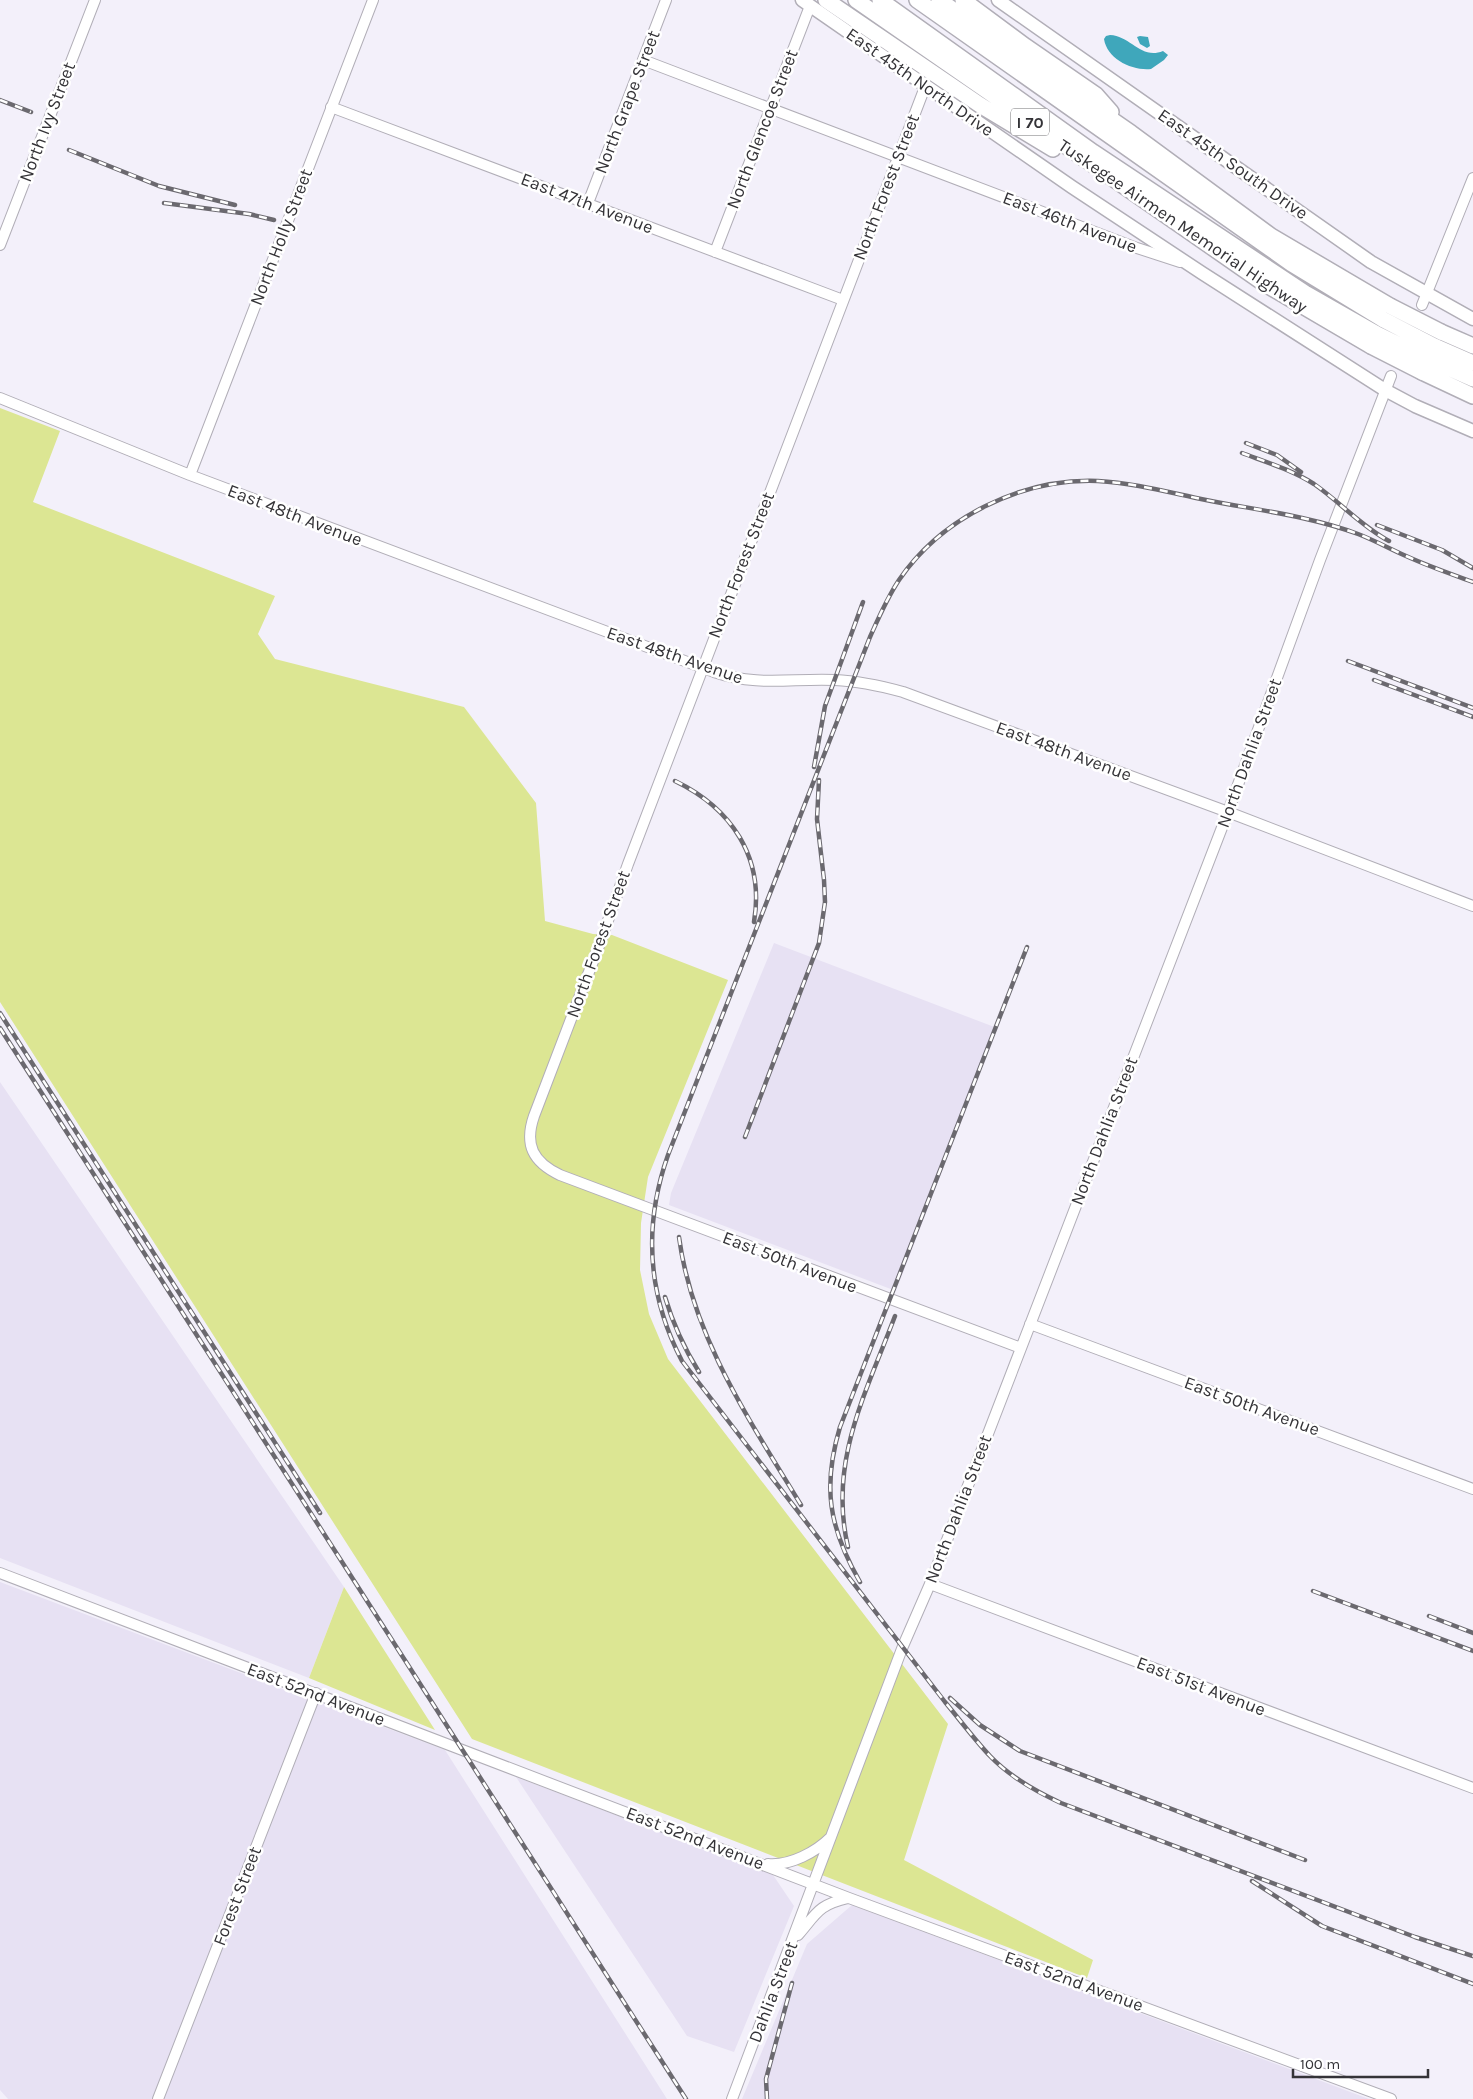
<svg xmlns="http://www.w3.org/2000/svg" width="1473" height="2099" viewBox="0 0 1473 2099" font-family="Karla,sans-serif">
<rect width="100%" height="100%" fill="#f3f0fa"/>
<path fill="#e7e1f3" d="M 774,943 L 997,1028 L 896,1291 L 669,1205 L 671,1193 Z
M 0,1082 L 344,1587 L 309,1678 L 0,1558 Z
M 0,1582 L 445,1750 L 667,2099 L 8,2099 L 0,2090 Z
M 516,1777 L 773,1875 L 794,1906 L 734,2052 L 687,2036 Z
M 852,1905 L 1369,2099 L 742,2099 L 807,1944 Z"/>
<path fill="#dce693" d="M 0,408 L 60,431 L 33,502 L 275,596 L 258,634 L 275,659 L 464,707 L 536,803 L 545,921 L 593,934 L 612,935 L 728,980 L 648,1177 L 641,1223 L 640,1270 L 649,1314 L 668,1359 L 948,1724 L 904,1860 L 1093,1960 L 1087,1978 L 472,1739 L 0,1002 Z
M 344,1587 L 435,1730 L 309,1678 Z"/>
<path fill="#3fa7bb" d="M 1110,35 C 1131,36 1141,60 1163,51 L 1168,55 L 1164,60 L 1151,69 C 1132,71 1107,59 1104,39 L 1106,36 Z
M 1140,36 L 1148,37 L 1150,46 L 1147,48 L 1140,44 L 1137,37 Z"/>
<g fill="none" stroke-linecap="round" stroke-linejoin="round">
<g stroke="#b1aeb7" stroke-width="12">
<path id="minor" d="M 643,60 L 1137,248 L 1180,262
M 925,87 L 628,864 L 600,943 L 534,1116 C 524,1145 533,1162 560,1175 L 1021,1348
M 331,107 L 843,300
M 588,203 L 666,0
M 0,245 L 95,0
M 715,252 L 810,6
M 1422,305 L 1473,178
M 0,398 L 190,475 L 714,672 C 758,687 791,678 835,680 C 859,681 881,686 903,692 L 1228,812 L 1473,906
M 190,475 L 373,0
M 1030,1324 L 1473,1489
M 0,1573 L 849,1898 L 1391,2099
M 930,1584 L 1473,1788
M 768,1864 C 790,1866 816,1852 831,1837
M 798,1935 C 817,1913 818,1905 848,1898
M 158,2099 L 316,1693
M 732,2099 L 903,1646 L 930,1584 L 1228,812 L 1320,560 L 1391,376"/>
</g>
<g stroke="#b1aeb7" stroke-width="15">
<path id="major" d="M 802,0 L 1072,187 L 1202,273 L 1385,390 L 1415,406 L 1473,431
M 998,0 L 1371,262 L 1473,319"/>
</g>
<g stroke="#b1aeb7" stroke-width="18">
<path id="highway" d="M 826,0 L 980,105 L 1053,149
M 856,0 L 1265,284 L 1371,346
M 880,0 L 1093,152 L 1305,293 L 1377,334
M 917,0 L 1292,264 L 1384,320
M 939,0 L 1131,133 L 1271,236 L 1390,306
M 963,0 L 1025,46 L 1096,95 L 1111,112
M 1441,332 L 1473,346
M 1434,346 L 1473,363
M 1428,359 L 1473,379
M 1422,372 L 1473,396"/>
</g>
<use href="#minor" stroke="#fff" stroke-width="10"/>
<use href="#major" stroke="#fff" stroke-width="12"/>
<use href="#highway" stroke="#fff" stroke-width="15"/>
<g stroke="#6b696f" stroke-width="4.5">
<path id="rail" d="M 0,100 L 31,112
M 69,150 L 159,186 L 235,205
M 164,203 L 249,214 L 274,220
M 1246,443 L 1277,455 L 1301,472
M 1242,453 C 1266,462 1292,470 1314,484 C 1340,502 1361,526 1389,541
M 1377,525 L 1442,550 L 1473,568
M 1473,582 C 1451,574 1428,566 1406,556 C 1390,549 1374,540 1358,534 C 1310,516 1256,510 1206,500 C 1171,493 1135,483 1098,481 C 1022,478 942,517 899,580 C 887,598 879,617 870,637 L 668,1155 C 643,1226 647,1294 682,1361 L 945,1702 C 960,1720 974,1739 990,1756 C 1010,1777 1035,1791 1061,1803 L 1415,1937 L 1473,1956
M 1348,661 L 1473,708
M 1374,680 L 1473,717
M 814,767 L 825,706 L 863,602
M 675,781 C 731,808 765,857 754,922
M 0,1013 L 320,1513
M 0,1028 L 686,2099
M 745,1137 L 819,943 L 825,902 L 824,880 L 817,819 L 819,780
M 679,1237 C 692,1336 750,1421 801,1505
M 665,1297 C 673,1324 684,1348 699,1372
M 848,1547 C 828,1462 866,1393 895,1316
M 860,1582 C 829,1528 822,1487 840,1427 L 1027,947
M 1313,1591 L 1473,1651
M 1429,1616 L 1473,1633
M 950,1698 L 980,1725 L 1020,1751 L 1305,1860
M 1252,1881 L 1322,1926 L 1473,1984
M 767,2099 L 766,2079 L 792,1983"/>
</g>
<use href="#rail" stroke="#fff" stroke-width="2.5" stroke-dasharray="8" stroke-linecap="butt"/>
<g stroke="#b1aeb7" stroke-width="18" stroke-linecap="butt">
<path id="highway-bridge" d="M 1390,306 L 1441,332
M 1384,320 L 1434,346
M 1377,334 L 1428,359
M 1371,346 L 1422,372"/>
</g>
<use href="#highway-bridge" stroke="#fff" stroke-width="15"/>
</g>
<g text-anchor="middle" stroke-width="5" stroke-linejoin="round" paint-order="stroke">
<rect fill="#fff" stroke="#717073" stroke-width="1" x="1011" y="108.5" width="38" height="27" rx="4"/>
<g font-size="16" font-weight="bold" fill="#343337">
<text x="1030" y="128">I 70</text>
</g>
<g font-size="18" fill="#343337" stroke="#fff">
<text transform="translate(920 82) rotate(35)" y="6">East 45th North Drive</text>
<text transform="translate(627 102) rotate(-69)" y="6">North Grape Street</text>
<text transform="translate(47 122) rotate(-69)" y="6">North Ivy Street</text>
<text transform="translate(762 129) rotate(-69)" y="6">North Glencoe Street</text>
<text transform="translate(1233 164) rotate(35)" y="6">East 45th South Drive</text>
<text transform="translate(886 187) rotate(-69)" y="6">North Forest Street</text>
<text transform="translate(587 203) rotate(21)" y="6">East 47th Avenue</text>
<text transform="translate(1070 222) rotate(21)" y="6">East 46th Avenue</text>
<text transform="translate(1183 226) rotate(34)" y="6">Tuskegee Airmen Memorial Highway</text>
<text transform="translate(281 237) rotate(-69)" y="6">North Holly Street</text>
<text transform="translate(295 515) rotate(21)" y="6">East 48th Avenue</text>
<text transform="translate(741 565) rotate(-69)" y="6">North Forest Street</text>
<text transform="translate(675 655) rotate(19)" y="6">East 48th Avenue</text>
<text transform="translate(1064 751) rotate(20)" y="6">East 48th Avenue</text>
<text transform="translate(1249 753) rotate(-70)" y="6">North Dahlia Street</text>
<text transform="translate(598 944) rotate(-70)" y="6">North Forest Street</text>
<text transform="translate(1104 1131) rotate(-69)" y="6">North Dahlia Street</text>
<text transform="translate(790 1262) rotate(21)" y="6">East 50th Avenue</text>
<text transform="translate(1252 1406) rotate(20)" y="6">East 50th Avenue</text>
<text transform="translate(958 1509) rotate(-69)" y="6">North Dahlia Street</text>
<text transform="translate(1201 1686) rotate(21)" y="6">East 51st Avenue</text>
<text transform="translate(316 1694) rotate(21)" y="6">East 52nd Avenue</text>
<text transform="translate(695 1838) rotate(21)" y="6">East 52nd Avenue</text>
<text transform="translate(237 1896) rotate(-69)" y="6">Forest Street</text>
<text transform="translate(1074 1981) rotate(20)" y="6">East 52nd Avenue</text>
<text transform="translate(773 1992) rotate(-69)" y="6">Dahlia Street</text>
</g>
</g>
<path d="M1293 2069v8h135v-8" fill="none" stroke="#343337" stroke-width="2.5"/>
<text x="1300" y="2069" font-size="15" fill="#343337" stroke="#ffffff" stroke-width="4" paint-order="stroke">100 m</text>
</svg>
